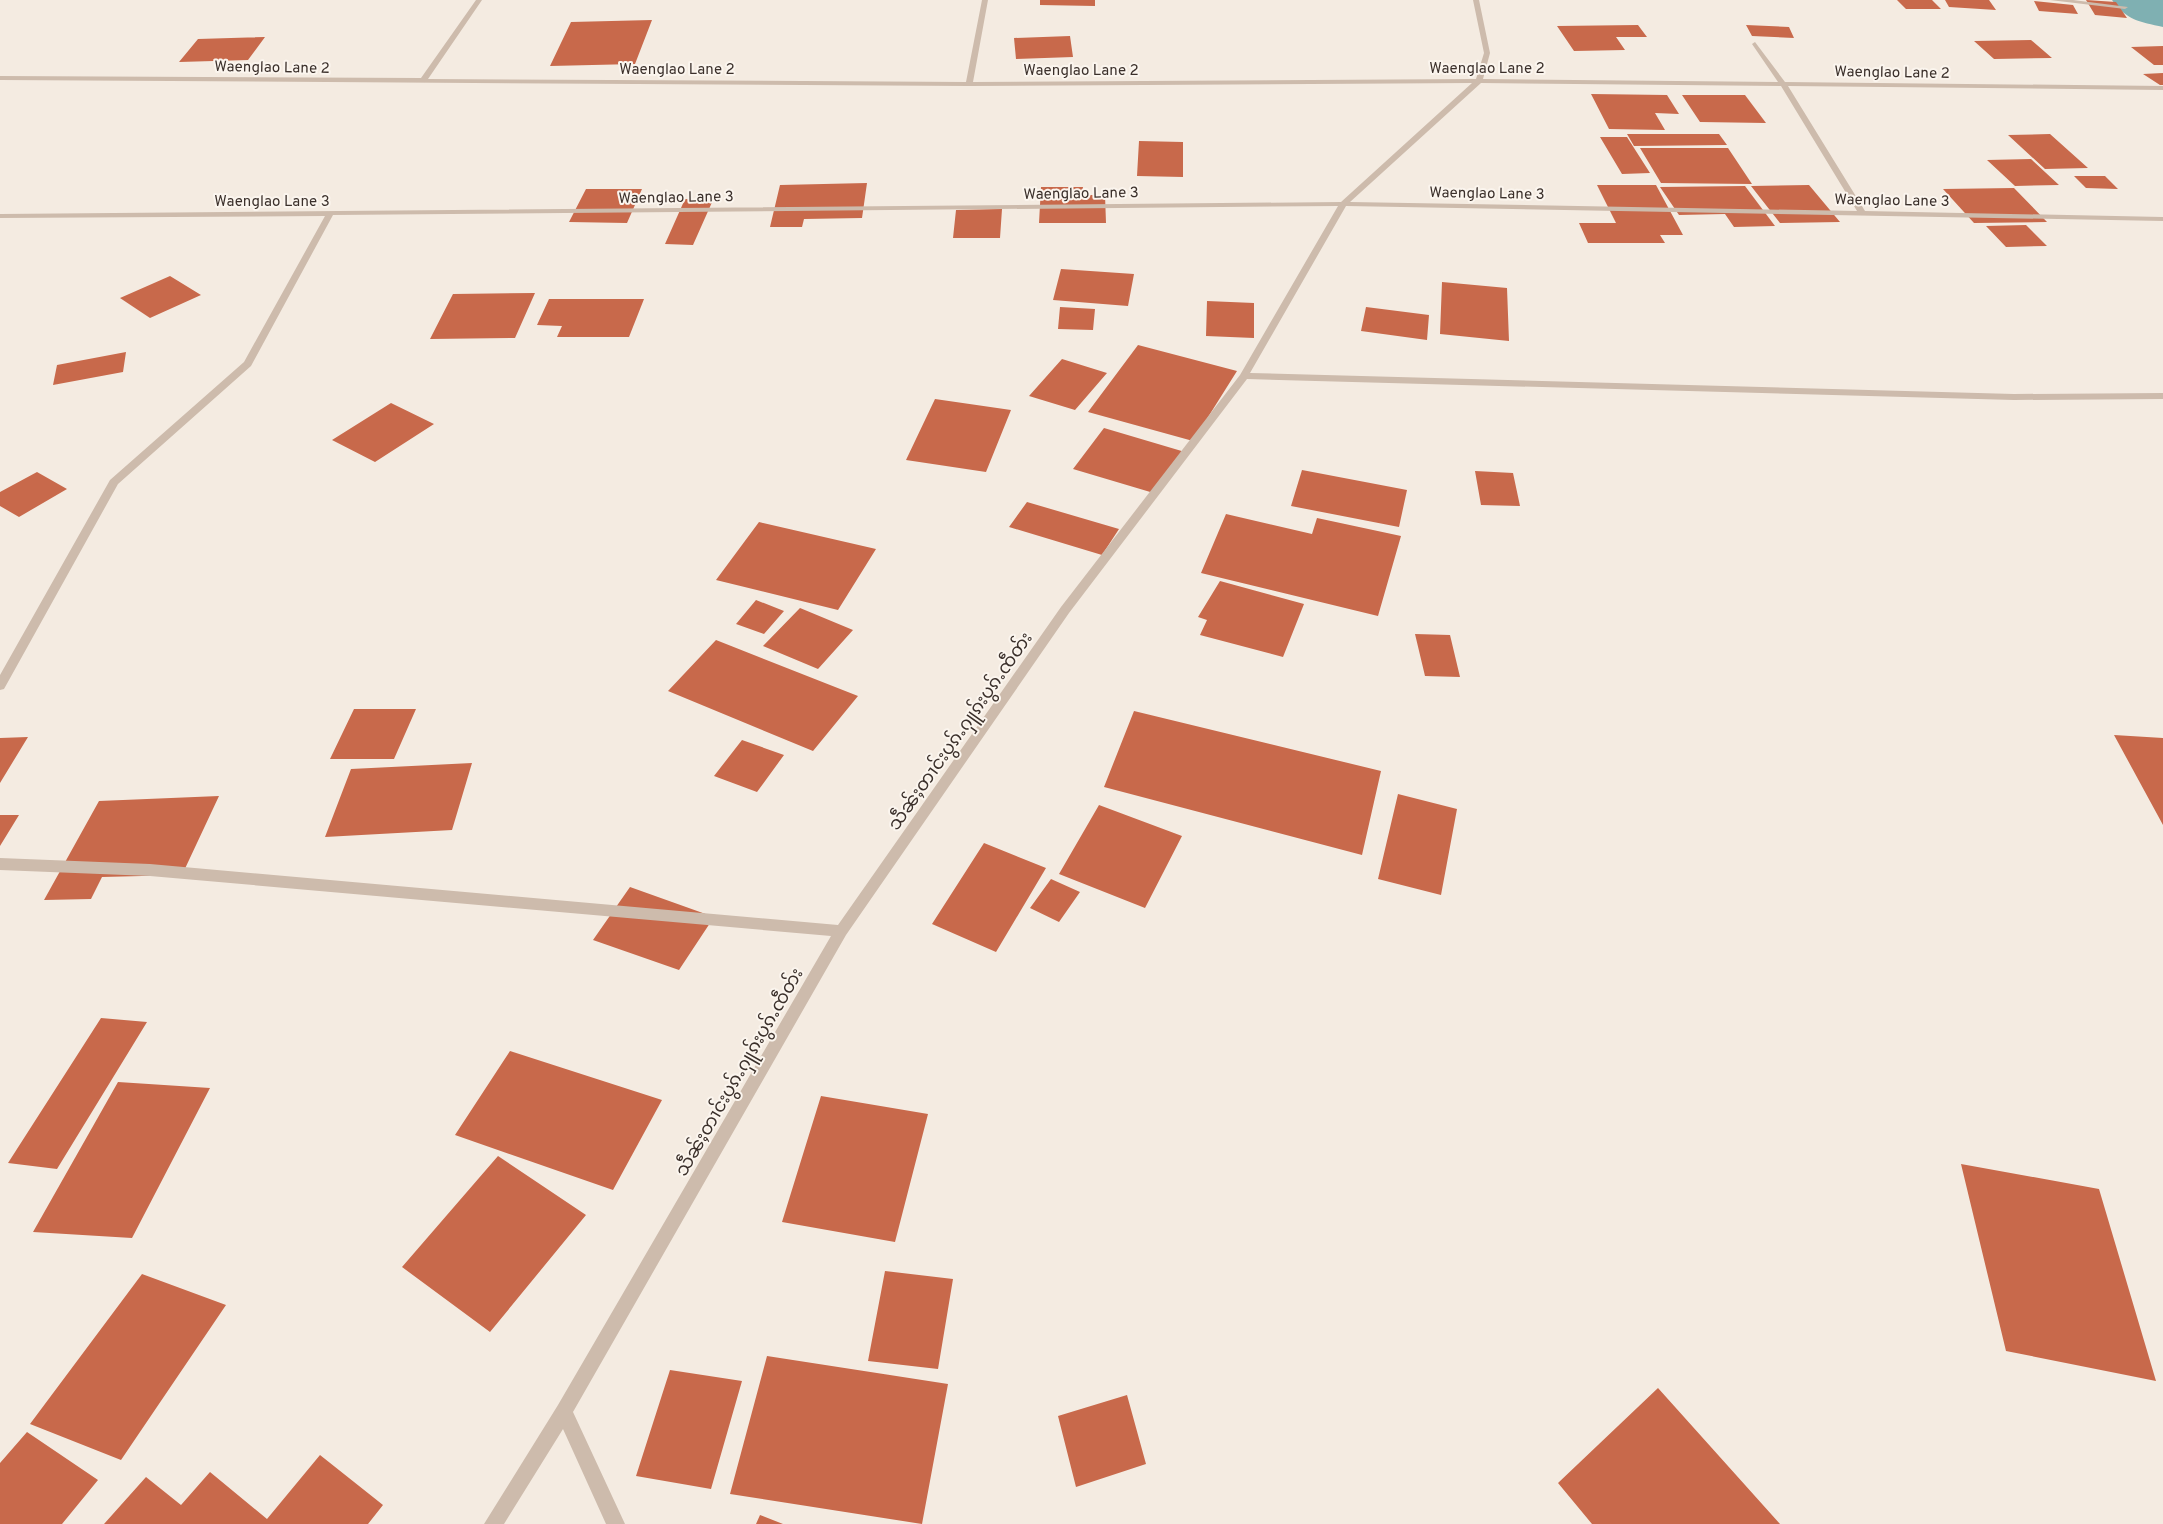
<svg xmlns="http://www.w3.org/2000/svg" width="2163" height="1524" viewBox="0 0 2163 1524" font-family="Overpass,'Noto Sans Myanmar',sans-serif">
<rect width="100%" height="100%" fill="#f4ebe1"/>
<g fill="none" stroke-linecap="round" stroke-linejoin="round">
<path fill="#7fb0b2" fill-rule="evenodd" d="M 2112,0 L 2163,0 L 2163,27 C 2140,22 2126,20 2112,0 Z"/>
</g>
<path fill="#c8694b" d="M 1040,0 L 1095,0 L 1095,6 L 1040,5 Z
M 1897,0 L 1932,0 L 1941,9 L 1906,9 Z
M 1945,0 L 1989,0 L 1996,10 L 1949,7 Z
M 2086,0 L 2116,2 L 2127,18 L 2095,15 Z
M 2034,1 L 2073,5 L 2078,14 L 2039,11 Z
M 652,20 L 635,64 L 550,66 L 571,22 Z
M 1638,25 L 1647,37 L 1616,37 L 1625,50 L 1574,51 L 1557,26 Z
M 1746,25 L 1789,27 L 1794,38 L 1752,36 Z
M 1070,36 L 1073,57 L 1016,59 L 1014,38 Z
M 265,37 L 248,60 L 179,62 L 198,39 Z
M 2031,40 L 2052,58 L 1994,59 L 1974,41 Z
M 2163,46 L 2163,65 L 2154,65 L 2131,47 Z
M 2163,73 L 2163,85 L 2160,85 L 2143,74 Z
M 1591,94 L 1667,95 L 1679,114 L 1655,113 L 1665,130 L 1609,129 Z
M 1682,95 L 1745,95 L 1766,123 L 1700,122 Z
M 1627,134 L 1719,134 L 1727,145 L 1634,146 Z
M 2050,134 L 2088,168 L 2045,169 L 2008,135 Z
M 1600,137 L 1627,137 L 1650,173 L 1622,174 Z
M 1139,141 L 1183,142 L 1183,177 L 1137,176 Z
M 1640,148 L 1728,148 L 1752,184 L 1661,183 Z
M 2031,159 L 2059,185 L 2015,186 L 1987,160 Z
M 2074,176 L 2105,176 L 2118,189 L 2086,188 Z
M 867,183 L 862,218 L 804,219 L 802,227 L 770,227 L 780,185 Z
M 1597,185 L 1656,185 L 1683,235 L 1660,235 L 1665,243 L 1588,243 L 1579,223 L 1616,223 Z
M 1809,185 L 1840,222 L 1780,223 L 1751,186 Z
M 1745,186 L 1775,226 L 1734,227 L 1725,214 L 1679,215 L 1660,187 Z
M 1041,187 L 1083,187 L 1082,195 L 1105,195 L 1106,223 L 1039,223 Z
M 2014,188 L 2047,222 L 1974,223 L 1943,189 Z
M 586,189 L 642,189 L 627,223 L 569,222 Z
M 685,199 L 713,200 L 693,245 L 665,244 Z
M 1002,209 L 1000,238 L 953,238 L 956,210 Z
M 2026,225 L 2047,246 L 2006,247 L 1986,226 Z
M 1061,269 L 1134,274 L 1128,306 L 1053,300 Z
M 170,276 L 201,295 L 150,318 L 120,298 Z
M 1442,282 L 1507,288 L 1509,341 L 1440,334 Z
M 535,293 L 515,338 L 430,339 L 453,294 Z
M 549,299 L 644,299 L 629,337 L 557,337 L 562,326 L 537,325 Z
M 1207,301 L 1254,303 L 1254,338 L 1206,336 Z
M 1060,307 L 1095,309 L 1093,330 L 1058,329 Z
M 1366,307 L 1429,315 L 1427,340 L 1361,331 Z
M 1138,345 L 1237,371 L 1193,441 L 1088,412 Z
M 126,352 L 123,372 L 53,385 L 57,365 Z
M 1062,359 L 1107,373 L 1075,410 L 1029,396 Z
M 935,399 L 1011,410 L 986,472 L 906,460 Z
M 391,403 L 434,424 L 375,462 L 332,440 Z
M 1104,428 L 1185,452 L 1157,494 L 1073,469 Z
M 1302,470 L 1407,490 L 1399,527 L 1291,506 Z
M 1475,471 L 1513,473 L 1520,506 L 1481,505 Z
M 37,472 L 67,489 L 19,517 L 0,506 L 0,492 Z
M 1027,502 L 1119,529 L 1102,555 L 1009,527 Z
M 1226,514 L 1312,534 L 1317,518 L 1401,536 L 1378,616 L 1201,573 Z
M 759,522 L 876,549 L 838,610 L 716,580 Z
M 1220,581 L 1304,604 L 1283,657 L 1200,635 L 1207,620 L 1198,617 Z
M 756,600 L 784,611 L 764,634 L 736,624 Z
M 800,608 L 853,630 L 818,669 L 763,646 Z
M 1415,634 L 1450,635 L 1460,677 L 1425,676 Z
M 716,640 L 858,696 L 813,751 L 668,691 Z
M 354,709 L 416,709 L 394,759 L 330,759 Z
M 1134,711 L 1381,771 L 1362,855 L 1104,787 Z
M 2114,735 L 2163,738 L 2163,825 Z
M 28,737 L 0,783 L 0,738 Z
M 742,740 L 784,755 L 757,792 L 714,776 Z
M 472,763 L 452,830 L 325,837 L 351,769 Z
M 1398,794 L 1457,809 L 1441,895 L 1378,879 Z
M 219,796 L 182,875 L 102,877 L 91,899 L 44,900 L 99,801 Z
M 1099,805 L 1182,836 L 1145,908 L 1059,874 Z
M 0,815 L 19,815 L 0,846 Z
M 984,843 L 1046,868 L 996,952 L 932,924 Z
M 1051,879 L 1080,892 L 1059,922 L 1030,908 Z
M 630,887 L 714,917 L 679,970 L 593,940 Z
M 101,1018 L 147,1022 L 57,1169 L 8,1163 Z
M 510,1051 L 662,1100 L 613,1190 L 455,1135 Z
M 118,1082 L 210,1088 L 132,1238 L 33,1232 Z
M 821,1096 L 928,1114 L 895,1242 L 782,1222 Z
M 498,1156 L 586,1215 L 490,1332 L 402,1267 Z
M 1961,1164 L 2099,1189 L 2156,1381 L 2006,1351 Z
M 885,1271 L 953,1279 L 938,1369 L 868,1361 Z
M 142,1274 L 226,1305 L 121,1460 L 30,1424 Z
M 767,1356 L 948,1384 L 922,1524 L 730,1494 Z
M 670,1370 L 742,1381 L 711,1489 L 636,1476 Z
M 1658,1388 L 1780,1524 L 1592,1524 L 1558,1483 Z
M 1127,1395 L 1146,1464 L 1076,1487 L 1058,1416 Z
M 27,1432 L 98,1480 L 62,1524 L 0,1524 L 0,1463 Z
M 320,1455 L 383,1505 L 368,1524 L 104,1524 L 146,1477 L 181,1505 L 210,1472 L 267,1519 Z
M 760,1515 L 783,1524 L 756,1524 Z"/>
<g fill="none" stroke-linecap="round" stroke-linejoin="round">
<path fill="#cdbbac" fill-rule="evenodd" d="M 476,0 L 482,0 L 428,79 L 966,82 L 982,0 L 988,0 L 973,82 L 1476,79 L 1484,53 L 1473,0 L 1479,0 L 1490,53 L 1483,79 L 1778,82 L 1752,44 L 1755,42 L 1785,82 L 2163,86 L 2163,90 L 1788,86 L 1865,211 L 2163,217 L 2163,221 L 1346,206 L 1250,373 L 2014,394 L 2163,393 L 2163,399 L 2014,400 L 1247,379 L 1069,613 L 846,935 L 573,1412 L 625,1524 L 606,1524 L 563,1429 L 504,1524 L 484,1524 L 558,1405 L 831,936 L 150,876 L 0,870 L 0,858 L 150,864 L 838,925 L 1061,607 L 1240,375 L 1338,206 L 333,215 L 251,366 L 118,484 L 4,689 L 0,690 L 0,675 L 110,480 L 244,362 L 325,216 L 0,218 L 0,214 L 1341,202 L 1472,83 L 969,86 L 0,80 L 0,76 L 421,78 ZM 1481,83 L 1781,86 L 1857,211 L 1350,202 Z
M 2050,0 L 2073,0 L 2128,7 L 2125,9 Z"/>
</g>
<g text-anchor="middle" stroke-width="4" stroke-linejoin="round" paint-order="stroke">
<g font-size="15" fill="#3b302b" stroke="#fbf5ee">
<text transform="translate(272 67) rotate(1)" y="5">Waenglao Lane 2</text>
<text x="1487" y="73">Waenglao Lane 2</text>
<text x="677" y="74">Waenglao Lane 2</text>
<text x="1081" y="75">Waenglao Lane 2</text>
<text transform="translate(1892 72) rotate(1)" y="5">Waenglao Lane 2</text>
<text transform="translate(1081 193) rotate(-1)" y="5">Waenglao Lane 3</text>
<text transform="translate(1487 193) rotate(1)" y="5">Waenglao Lane 3</text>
<text transform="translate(676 197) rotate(-1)" y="5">Waenglao Lane 3</text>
<text transform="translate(1892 200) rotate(1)" y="5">Waenglao Lane 3</text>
<text x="272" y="206">Waenglao Lane 3</text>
</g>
<g font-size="18" fill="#3b302b" stroke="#fbf5ee">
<text transform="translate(960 731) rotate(-55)" y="6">သဵၼ်ႈတၢင်းပွၵ်ႉႁူၵ်းပွၵ်ႉၸဵတ်း</text>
<text transform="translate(739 1072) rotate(-60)" y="6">သဵၼ်ႈတၢင်းပွၵ်ႉႁူၵ်းပွၵ်ႉၸဵတ်း</text>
</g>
</g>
</svg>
